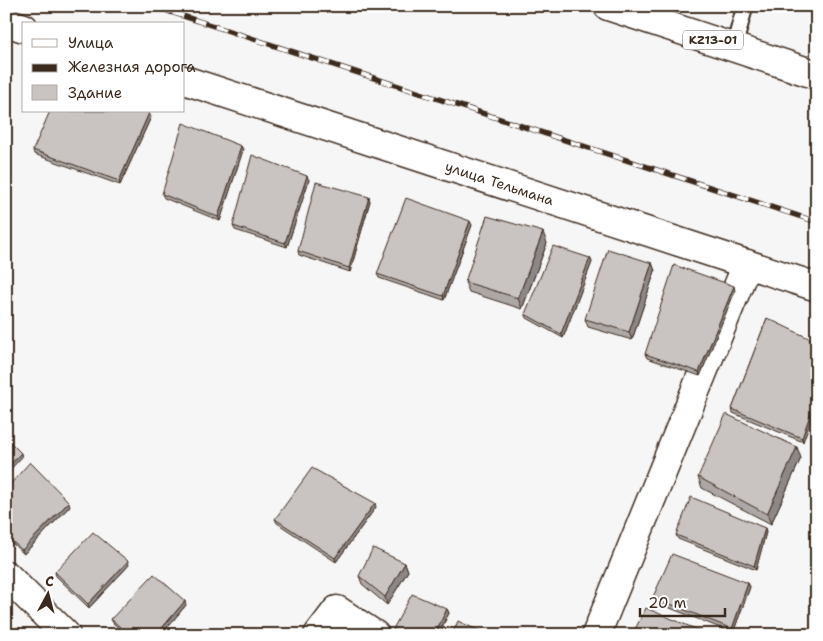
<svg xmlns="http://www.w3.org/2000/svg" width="823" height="641" viewBox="0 0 823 641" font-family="'Shantell Sans',sans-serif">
<rect width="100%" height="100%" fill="#f7f6f6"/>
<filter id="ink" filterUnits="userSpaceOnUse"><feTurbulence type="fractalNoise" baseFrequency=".02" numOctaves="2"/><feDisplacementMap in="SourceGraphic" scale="10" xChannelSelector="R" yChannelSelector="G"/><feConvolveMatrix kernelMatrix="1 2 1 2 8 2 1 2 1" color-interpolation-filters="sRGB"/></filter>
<g filter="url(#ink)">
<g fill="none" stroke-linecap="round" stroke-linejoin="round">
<g stroke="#3b2a1e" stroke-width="19">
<path id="lane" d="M 734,47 L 745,6"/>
</g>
<g stroke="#3b2a1e" stroke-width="31">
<g id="street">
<path d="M 6,22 L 24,28"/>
<path id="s1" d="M 184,80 L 817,287"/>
<path d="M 6,575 L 66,635"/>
<path d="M 318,635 L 337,610 L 375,635"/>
<path d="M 596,635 L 747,264"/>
</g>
</g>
<g stroke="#3b2a1e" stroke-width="31">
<path id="primary" d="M 608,6 L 817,75"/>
</g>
<use href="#lane" stroke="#fff" stroke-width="15"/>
<use href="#street" stroke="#fff" stroke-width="28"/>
<use href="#primary" stroke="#fff" stroke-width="28"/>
<g stroke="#3b2a1e" stroke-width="5.5">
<path id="rail" d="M 152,6 L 817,222"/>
</g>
<use href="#rail" stroke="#fff" stroke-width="4" stroke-dasharray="11" stroke-linecap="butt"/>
</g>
<path fill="#ada8a6" stroke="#3b2a1e" d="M 151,117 L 120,185 L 34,154 L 33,150 Z
M 241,146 L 243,150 L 220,221 L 164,198 L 162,194 Z
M 309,180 L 287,247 L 235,230 L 233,226 Z
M 370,201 L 350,272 L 299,255 L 298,251 Z
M 472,225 L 444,300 L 379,278 L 377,274 Z
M 547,243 L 522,309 L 469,292 L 465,282 Z
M 590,258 L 592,262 L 563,338 L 527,318 L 525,314 Z
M 652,263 L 655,271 L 632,340 L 588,327 L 585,319 Z
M 735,291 L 700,376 L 647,358 L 645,354 Z
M 767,318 L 803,442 L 733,413 L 732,409 Z
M 801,458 L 771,524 L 702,488 L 698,477 Z
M 6,489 L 70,506 L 24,554 L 6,538 Z
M 376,507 L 336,562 L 277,523 L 275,519 Z
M 765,528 L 766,532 L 756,570 L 678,539 L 676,535 Z
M 405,563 L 408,571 L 387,605 L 362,584 L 359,576 Z
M 129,565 L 89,608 L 56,576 L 55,572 Z
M 748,583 L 750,587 L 733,633 L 655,602 L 653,597 Z
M 186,605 L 161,635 L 126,635 L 113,623 L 111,619 Z
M 447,609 L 449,613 L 438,635 L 397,635 L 394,633 L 393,629 Z"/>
<path fill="#8d8887" stroke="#3b2a1e" d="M 6,58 L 10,67 L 6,74 Z
M 149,113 L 151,117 L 120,185 L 119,181 Z
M 241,146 L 243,150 L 220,221 L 218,217 Z
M 307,176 L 309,180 L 287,247 L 285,243 Z
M 369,197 L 370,201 L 350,272 L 349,268 Z
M 470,221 L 472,225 L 444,300 L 443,296 Z
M 543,232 L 547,243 L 522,309 L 518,298 Z
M 590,258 L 592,262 L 563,338 L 561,334 Z
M 652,263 L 655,271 L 632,340 L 629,332 Z
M 734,286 L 735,291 L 700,376 L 699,372 Z
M 817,395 L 817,403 L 803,442 L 802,438 Z
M 797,447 L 801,458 L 771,524 L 767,514 Z
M 21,453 L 22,457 L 6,474 L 6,469 Z
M 69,502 L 70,506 L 24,554 L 22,550 Z
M 375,503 L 376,507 L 336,562 L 335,558 Z
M 765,528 L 766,532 L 756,570 L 754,566 Z
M 128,561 L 129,565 L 89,608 L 88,604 Z
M 405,563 L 408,571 L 387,605 L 385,597 Z
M 748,583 L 750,587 L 733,633 L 732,629 Z
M 185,601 L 186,605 L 161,635 L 156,635 Z
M 447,609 L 449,613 L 438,635 L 434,635 Z"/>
<path fill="#c9c3c1" stroke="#3b2a1e" d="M 50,111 L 145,111 L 149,113 L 119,181 L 33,150 Z
M 183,123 L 241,146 L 218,217 L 162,194 Z
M 252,155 L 307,176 L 285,243 L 233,226 Z
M 316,182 L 369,197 L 349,268 L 298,251 Z
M 406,198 L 470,221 L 443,296 L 377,274 Z
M 487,216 L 543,232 L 518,298 L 465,282 Z
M 553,246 L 590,258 L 561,334 L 525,314 Z
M 608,249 L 652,263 L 629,332 L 585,319 Z
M 674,265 L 734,286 L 699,372 L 645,354 Z
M 767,318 L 817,342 L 817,395 L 802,438 L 732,409 Z
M 726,414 L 797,447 L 767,514 L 698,477 Z
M 6,438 L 21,453 L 6,469 Z
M 30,462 L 69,502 L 22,550 L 6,536 L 6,489 Z
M 312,468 L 375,503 L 335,558 L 275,519 Z
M 691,497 L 765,528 L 754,566 L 676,535 Z
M 93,532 L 128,561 L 88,604 L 55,572 Z
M 373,548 L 405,563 L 385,597 L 359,576 Z
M 672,554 L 748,583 L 732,629 L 653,597 Z
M 154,574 L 185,601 L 156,635 L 129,635 L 111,619 Z
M 412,594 L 447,609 L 434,635 L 403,635 L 393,629 Z
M 646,608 L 710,635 L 632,635 Z
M 458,621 L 488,635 L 452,635 Z
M 183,628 L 190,635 L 177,635 Z"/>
</g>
<g text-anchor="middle" stroke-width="4.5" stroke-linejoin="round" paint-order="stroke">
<rect fill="#fff" stroke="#766a62" stroke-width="1" x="683" y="30.5" width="60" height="19" rx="4"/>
<g font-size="12" font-weight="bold" fill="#3b2a1e">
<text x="713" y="44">KZ13-01</text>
</g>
<g font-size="14" fill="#3b2a1e" stroke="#fff">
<text dy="5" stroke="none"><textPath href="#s1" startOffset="332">улица Тельмана</textPath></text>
</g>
</g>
<rect width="823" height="641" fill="none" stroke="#fff" stroke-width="25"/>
<rect x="12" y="12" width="798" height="616" fill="none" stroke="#3b2a1e" stroke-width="2" filter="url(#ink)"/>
<rect x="22" y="22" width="162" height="90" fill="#ffffff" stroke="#b1aaa5"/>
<rect x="32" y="39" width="25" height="8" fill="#ffffff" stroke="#b1aaa5"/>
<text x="68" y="48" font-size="15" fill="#3b2a1e">Улица</text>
<rect x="32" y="64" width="25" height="8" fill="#3b2a1e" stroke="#b1aaa5"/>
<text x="68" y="72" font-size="15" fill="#3b2a1e">Железная дорога</text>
<rect x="32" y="85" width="25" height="15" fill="#c9c3c1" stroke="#b1aaa5"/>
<text x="68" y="98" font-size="15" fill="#3b2a1e">Здание</text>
<g transform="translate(48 594) rotate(7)" stroke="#ffffff" stroke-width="4" paint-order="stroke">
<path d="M0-4L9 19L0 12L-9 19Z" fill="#3b2a1e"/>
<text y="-8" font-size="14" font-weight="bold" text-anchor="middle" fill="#3b2a1e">С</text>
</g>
<path d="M640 608v8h85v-8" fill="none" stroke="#3b2a1e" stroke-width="2.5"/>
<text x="648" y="608" font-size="15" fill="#3b2a1e" stroke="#ffffff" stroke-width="4" paint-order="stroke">20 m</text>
</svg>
